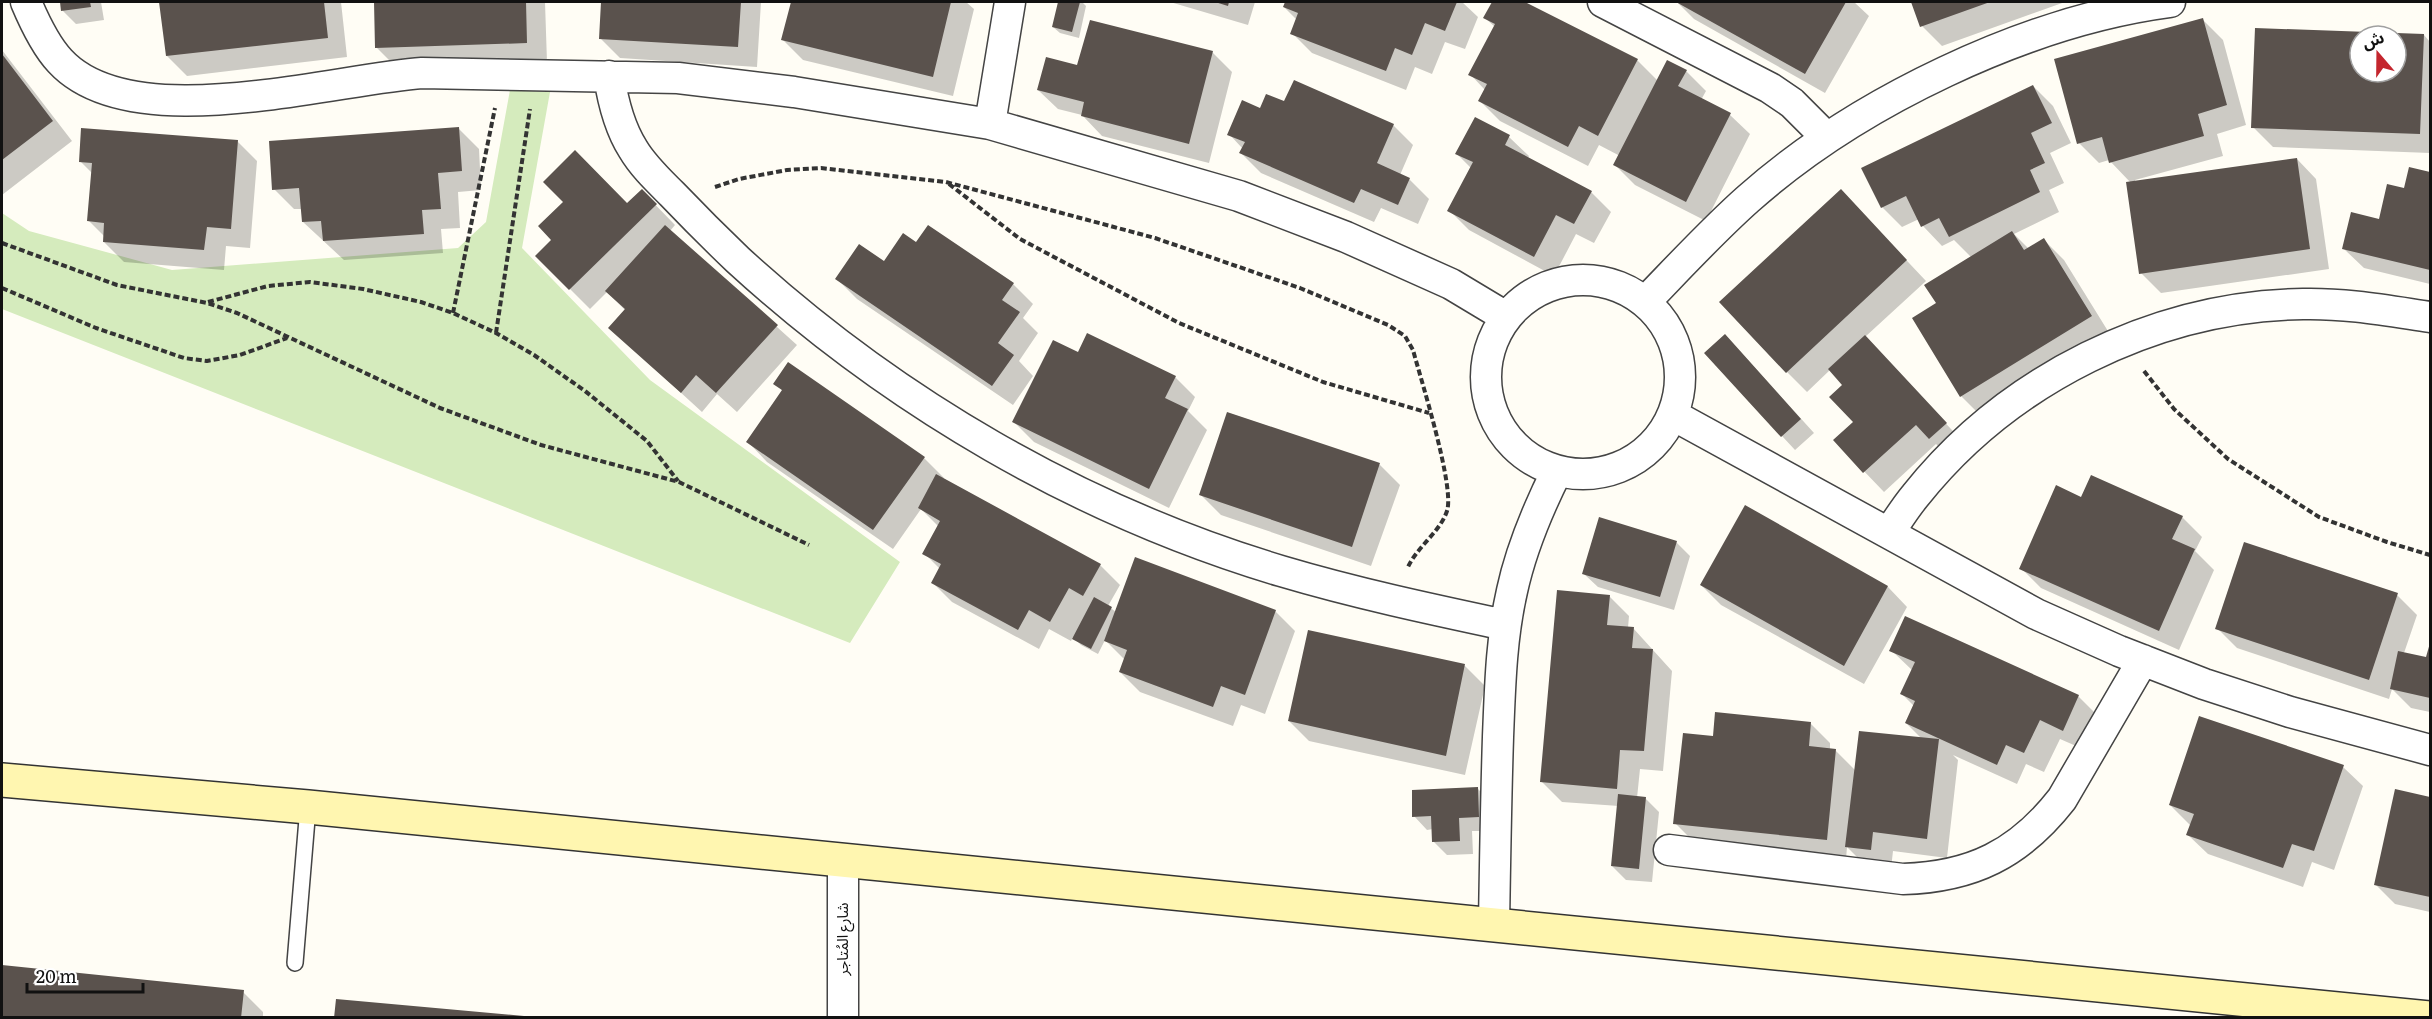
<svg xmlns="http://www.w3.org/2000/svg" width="2432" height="1019" viewBox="0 0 2432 1019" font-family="Literata,'Noto Sans Arabic',serif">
<rect width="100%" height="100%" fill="#fffdf5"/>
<path fill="#d5ebbd" d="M 510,90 L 550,92 L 522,248 L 650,380 L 900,562 L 850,643 L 2,309 L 2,213 L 29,231 L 172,270 L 458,248 L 486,222 Z"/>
<path fill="#0003" fill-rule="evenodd" d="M 61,2 L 101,2 L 104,20 L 76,24 L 63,11 Z
M 161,2 L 341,2 L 347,57 L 187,76 L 167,56 Z
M 375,2 L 545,2 L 547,62 L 396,67 L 376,47 Z
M 603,2 L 761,2 L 757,67 L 620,58 L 600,38 Z
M 792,2 L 966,2 L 974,9 L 953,96 L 803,60 L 783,40 Z
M 1060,2 L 1082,2 L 1086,6 L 1079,38 L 1060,33 L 1053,27 Z
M 1170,2 L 1255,2 L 1248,25 Z
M 1286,2 L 1462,2 L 1478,17 L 1465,49 L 1445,42 L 1432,74 L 1415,67 L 1406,90 L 1312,53 L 1292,33 L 1297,20 L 1284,7 Z
M 1493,2 L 1522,2 L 1637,60 L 1658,81 L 1686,71 L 1706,91 L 1701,100 L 1730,115 L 1750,134 L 1706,221 L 1635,185 L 1615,165 L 1620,156 L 1599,145 L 1588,166 L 1500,121 L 1480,101 L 1485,90 L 1470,74 L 1495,27 L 1485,18 Z
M 1677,2 L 1854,2 L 1869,16 L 1825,93 L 1694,19 Z
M 1913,2 L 2065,2 L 1942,46 L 1922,26 Z
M 2203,20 L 2223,40 L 2246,125 L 2217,134 L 2223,156 L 2135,180 L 2136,183 L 2297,159 L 2316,179 L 2329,269 L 2161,293 L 2141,273 L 2131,183 L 2109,160 L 2099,163 L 2079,143 Z
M 2257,29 L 2424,35 L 2430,42 L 2430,153 L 2273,147 L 2253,127 ZM 2360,36 L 2396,36 L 2396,72 L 2360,72 Z
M 2,50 L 72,141 L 2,195 Z
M 1212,52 L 1232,72 L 1209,163 L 1102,136 L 1082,115 L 1058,109 L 1038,90 L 1078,67 Z
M 2033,86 L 2053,106 L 2071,143 L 2050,153 L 2064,183 L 2049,190 L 2059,212 L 2014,234 L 2029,249 L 2044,240 L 2064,260 L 2111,336 L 1981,416 L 1961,396 L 1938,304 L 1971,257 L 1954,240 L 1942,246 L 1923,226 L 1919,219 L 1902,227 L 1882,207 Z
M 1285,103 L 1393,125 L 1413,145 L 1400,175 L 1409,179 L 1429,199 L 1418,224 L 1381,208 L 1374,222 L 1261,173 L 1241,153 L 1243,149 L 1229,134 L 1261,110 Z
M 459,129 L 479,149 L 481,190 L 458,192 L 460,228 L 441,229 L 443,253 L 344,260 L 303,222 L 302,209 L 294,209 L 274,189 Z
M 1509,137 L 1529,156 L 1528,158 L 1591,192 L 1611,212 L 1594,243 L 1576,234 L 1554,276 L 1469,230 L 1449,210 L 1471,168 L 1457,154 Z
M 237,141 L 257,161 L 250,248 L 226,246 L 224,270 L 124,262 L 104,242 L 105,237 L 88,220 L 92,173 L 80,161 Z
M 2410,169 L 2430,174 L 2430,284 L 2364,268 L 2344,249 L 2380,220 L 2405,190 Z
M 642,191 L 675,225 L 670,231 L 797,345 L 737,412 L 717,394 L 702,412 L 610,328 L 626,311 L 607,292 L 590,309 L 537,256 L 627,205 Z
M 1860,211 L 1926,281 L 1865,337 L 1965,444 L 1950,458 L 1936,444 L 1884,492 L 1835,441 L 1855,422 L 1844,385 L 1830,370 L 1807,392 L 1787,372 Z
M 917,244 L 1013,284 L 1033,304 L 1023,318 L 1038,333 L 1019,361 L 1033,376 L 1013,405 L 857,299 L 837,279 L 884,263 Z
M 1739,350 L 1814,433 L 1795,450 L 1782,436 Z
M 1079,354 L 1175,377 L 1195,397 L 1188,411 L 1207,430 L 1169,508 L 1034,442 L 1014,422 Z
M 775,383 L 924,458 L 944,478 L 942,479 L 1100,565 L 1120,585 L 1108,606 L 1116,612 L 1275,611 L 1295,631 L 1265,714 L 1241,705 L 1233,726 L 1140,692 L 1120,672 L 1125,660 L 1105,640 L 1098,654 L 1081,645 L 1073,637 L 1071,641 L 1049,629 L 1039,649 L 952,602 L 932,582 L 940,569 L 924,553 L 939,527 L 921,509 L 893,549 L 767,462 L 748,442 L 783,391 Z
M 1228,414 L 1380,465 L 1400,485 L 1371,566 L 1221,515 L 1201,495 Z
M 2082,499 L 2182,517 L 2202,537 L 2195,551 L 2214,570 L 2179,650 L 2041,588 L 2021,568 Z
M 1745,507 L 1888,587 L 1907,607 L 1864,684 L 1721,605 L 1701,585 Z
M 1676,542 L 1690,556 L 1674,610 L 1598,587 L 1584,574 Z
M 2245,544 L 2397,595 L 2417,615 L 2404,653 L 2427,659 L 2430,646 L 2430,712 L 2411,708 L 2392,689 L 2389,699 L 2237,648 L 2217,628 Z
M 1609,596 L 1629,616 L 1628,628 L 1633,628 L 1672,671 L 1663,771 L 1640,769 L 1637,798 L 1645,798 L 1659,812 L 1652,882 L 1626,880 L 1612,866 L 1619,806 L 1562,802 L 1542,782 Z
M 1906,618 L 2078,696 L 2098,716 L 2083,749 L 2060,739 L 2044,772 L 2026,764 L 2017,784 L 1953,755 L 1958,760 L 1947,858 L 1893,851 L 1891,869 L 1867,867 L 1847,847 L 1846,859 L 1695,843 L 1675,823 L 1714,738 L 1810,723 L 1830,743 L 1830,750 L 1835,750 L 1856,771 L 1922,739 L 1906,723 L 1914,706 L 1902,694 L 1913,671 L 1891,650 Z
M 1309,632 L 1465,666 L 1485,686 L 1465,775 L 1309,741 L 1289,721 Z
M 2343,767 L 2363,786 L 2334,870 L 2312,862 L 2303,887 L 2208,854 L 2188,835 L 2191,826 L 2170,805 Z
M 1478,789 L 1491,802 L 1492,831 L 1472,831 L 1473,854 L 1447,855 L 1433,841 L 1433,829 L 1427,830 L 1414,816 Z
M 2396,791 L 2430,799 L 2430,912 L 2395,904 L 2375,884 Z
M 2,966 L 243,992 L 263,1012 L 263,1018 L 2,1018 Z"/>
<path fill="#5a524d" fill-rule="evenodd" d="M 60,2 L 90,2 L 91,7 L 61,11 Z
M 159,2 L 324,2 L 328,38 L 166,56 Z
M 374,2 L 526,2 L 527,43 L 375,48 Z
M 601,2 L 741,2 L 738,47 L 599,39 Z
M 791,2 L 951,2 L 933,77 L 781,40 Z
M 1058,2 L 1080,2 L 1072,32 L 1052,27 Z
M 1215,2 L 1229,2 L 1228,6 Z
M 1285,2 L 1457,2 L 1445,31 L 1425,23 L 1412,55 L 1395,48 L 1386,71 L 1290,34 L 1298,13 L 1283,7 Z
M 1492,2 L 1525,2 L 1638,59 L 1598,136 L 1579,126 L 1568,147 L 1478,101 L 1487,84 L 1468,75 L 1495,24 L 1483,18 Z
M 1676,2 L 1846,2 L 1805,74 Z
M 1911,2 L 1990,2 L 1920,27 Z
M 2203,18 L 2227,105 L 2198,114 L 2204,136 L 2109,163 L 2102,137 L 2077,144 L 2054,59 Z
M 1090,20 L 1213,51 L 1189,144 L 1081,116 L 1084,102 L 1037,90 L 1046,57 L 1077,65 Z
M 2255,28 L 2424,34 L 2420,134 L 2251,128 ZM 2360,36 L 2396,36 L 2396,72 L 2360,72 Z
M 2,54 L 53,121 L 2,160 Z
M 1667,60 L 1687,70 L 1678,86 L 1731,113 L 1686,202 L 1613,165 Z
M 1294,80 L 1394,124 L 1377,163 L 1410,178 L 1398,205 L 1361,189 L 1354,203 L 1239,153 L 1245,142 L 1227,135 L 1242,100 L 1260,108 L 1266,94 L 1284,101 Z
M 2033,85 L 2052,123 L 2031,133 L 2045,163 L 2030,170 L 2040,192 L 1949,237 L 1939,218 L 1921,227 L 1906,196 L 1881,208 L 1861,168 Z
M 1475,117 L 1510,135 L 1505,145 L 1592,191 L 1574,224 L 1556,215 L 1534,257 L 1447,211 L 1473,162 L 1455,154 Z
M 459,127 L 462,171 L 438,173 L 441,209 L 422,210 L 424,234 L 323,241 L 321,221 L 302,222 L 299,188 L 272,190 L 269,141 Z
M 81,128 L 238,140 L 231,229 L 207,227 L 204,250 L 103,242 L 104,223 L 87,221 L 92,163 L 79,162 Z
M 575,150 L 627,203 L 642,189 L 657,204 L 569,290 L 535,256 L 551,240 L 538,226 L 563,202 L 543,182 Z
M 2297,158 L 2310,249 L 2139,274 L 2126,182 Z
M 2409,167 L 2430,172 L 2430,270 L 2342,249 L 2351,212 L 2379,219 L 2387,184 L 2404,188 Z
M 1841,189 L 1907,260 L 1786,373 L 1719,302 Z
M 665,225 L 778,325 L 716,393 L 696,375 L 681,393 L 608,328 L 625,309 L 605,291 Z
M 928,225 L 1014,283 L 1002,300 L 1020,312 L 998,343 L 1014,355 L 992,386 L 835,279 L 859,244 L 884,261 L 903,233 L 916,242 Z
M 2012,231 L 2024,250 L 2044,238 L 2092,316 L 1960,397 L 1912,318 L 1936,303 L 1924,285 Z
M 1087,333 L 1176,376 L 1165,398 L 1188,409 L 1149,489 L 1012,422 L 1053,340 L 1078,352 Z
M 1725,334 L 1801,419 L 1781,437 L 1704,353 Z
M 1865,335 L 1947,423 L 1929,439 L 1916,425 L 1863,473 L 1833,440 L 1853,422 L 1829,397 L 1842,385 L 1828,369 Z
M 788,362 L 925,457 L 873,530 L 746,442 L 782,390 L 773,384 Z
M 1227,412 L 1380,463 L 1352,547 L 1199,495 Z
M 936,474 L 1101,564 L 1083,596 L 1069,588 L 1050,622 L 1029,610 L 1018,630 L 931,583 L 941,564 L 922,554 L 940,521 L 918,508 Z
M 2091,475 L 2183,516 L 2172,539 L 2195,549 L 2159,631 L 2019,569 L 2056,485 L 2081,497 Z
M 1745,505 L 1888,586 L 1844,666 L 1700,585 Z
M 1599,517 L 1677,541 L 1660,597 L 1582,574 Z
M 2244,542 L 2398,593 L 2369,680 L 2215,629 Z
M 1135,557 L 1276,610 L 1245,695 L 1221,686 L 1213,707 L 1119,672 L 1127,650 L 1104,641 Z
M 1557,590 L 1610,595 L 1607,625 L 1634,627 L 1632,648 L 1653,649 L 1644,751 L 1620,750 L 1617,789 L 1540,782 Z
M 1094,597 L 1112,607 L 1091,649 L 1072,639 Z
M 1905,616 L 2079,695 L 2063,731 L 2040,720 L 2024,753 L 2006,745 L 1997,765 L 1905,723 L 1915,701 L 1900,694 L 1915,662 L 1889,651 Z
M 1308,630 L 1465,664 L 1446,756 L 1288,721 Z
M 2430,643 L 2430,698 L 2390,689 L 2398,651 L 2426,657 Z
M 1715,712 L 1811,722 L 1809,746 L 1836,749 L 1827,840 L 1673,824 L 1683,733 L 1713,736 Z
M 2199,716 L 2344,765 L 2314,851 L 2292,844 L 2283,868 L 2186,835 L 2194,814 L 2169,805 Z
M 1859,731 L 1939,739 L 1927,839 L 1873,832 L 1871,850 L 1845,847 Z
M 1478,787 L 1479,817 L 1459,818 L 1460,841 L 1432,842 L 1431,816 L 1412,817 L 1412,790 Z
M 2395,789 L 2430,797 L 2430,897 L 2374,885 Z
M 1618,794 L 1646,797 L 1639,869 L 1611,866 Z
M 2,965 L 244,990 L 241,1018 L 2,1018 Z
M 336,999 L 524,1016 L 524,1018 L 334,1018 Z"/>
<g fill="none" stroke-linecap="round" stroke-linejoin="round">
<g stroke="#444" stroke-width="18">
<path id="lane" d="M 295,963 L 308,807"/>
</g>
<g stroke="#444" stroke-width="33">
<path id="street" d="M 26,2 C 34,21 45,45 60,61 C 131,138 328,80 422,73 L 678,78 L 794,92 L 990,124 L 1239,196 L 1346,237 L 1451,284 L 1506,317
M 1603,2 L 1770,88 L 1792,103 L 1827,138
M 609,76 C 613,102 619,127 633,149 C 643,166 658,180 672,194 C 694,217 716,239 738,260 C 893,402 1080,511 1281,571 C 1355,593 1430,609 1505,625
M 990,124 L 1010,2
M1486 377a97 97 0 1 1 194 0a97 97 0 1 1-194 0Z
M 1645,302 C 1679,267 1712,231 1748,199 C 1856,103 2026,21 2170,2
M 1673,415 L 2036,614 L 2119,651 L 2204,684 L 2290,712 L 2430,750
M 1889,533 C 1897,521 1905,508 1915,496 C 2007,380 2155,306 2303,304 C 2346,303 2389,311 2430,317
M 1669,850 L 1903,879 C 1972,877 2019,854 2062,799 L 2143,660
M 843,860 L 843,1018
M 1494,925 C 1495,862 1496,799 1498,737 C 1500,688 1501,639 1512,591 C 1521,549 1538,509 1557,471"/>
</g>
<g stroke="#333" stroke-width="36">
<path id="secondary" d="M 2,780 L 308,807 L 2429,1018"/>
</g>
<path stroke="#333" stroke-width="4" stroke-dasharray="6 3" stroke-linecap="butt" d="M 949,184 L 1020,239 L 1179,323 L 1323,382 L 1429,413
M 715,187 L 739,179 L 787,170 L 821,168 L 946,182 L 1155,238 L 1300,288 L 1388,325 L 1405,336 L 1413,350 C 1421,380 1455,487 1447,511 C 1440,532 1417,547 1408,567
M 2,243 L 117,285 L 207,303 L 237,313 L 440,408 L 541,445 L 679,482 L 809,545
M 2,288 L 96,328 L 184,358 L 207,361 L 240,355 L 287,338
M 208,302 L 268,286 L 310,282 L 363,289 L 421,302 L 453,313 L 496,333 L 534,355 L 585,391 L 647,441 L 678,481
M 453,313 L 495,108
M 496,333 L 530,109
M 2144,371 L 2174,409 L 2228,459 L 2319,517 L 2387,542 L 2430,555"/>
<use href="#lane" stroke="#fff" stroke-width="15"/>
<use href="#street" stroke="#fff" stroke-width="30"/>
<use href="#secondary" stroke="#fff6b0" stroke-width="33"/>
</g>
<g text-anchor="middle" stroke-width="6" stroke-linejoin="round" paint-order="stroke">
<g font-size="15" fill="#111" stroke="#fff">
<text transform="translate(843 939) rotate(-90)" y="5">شارع المُتاجر</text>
</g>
</g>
<rect width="2432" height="1019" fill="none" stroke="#111111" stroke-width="6"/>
<g transform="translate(2378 54) rotate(340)"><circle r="28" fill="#ffffff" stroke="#a0a0a0" stroke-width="1.5"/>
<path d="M0-4.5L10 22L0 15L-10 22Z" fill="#c4262e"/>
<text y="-9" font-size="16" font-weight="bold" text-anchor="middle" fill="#111111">ش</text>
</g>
<path d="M27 983v9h116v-9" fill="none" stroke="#111111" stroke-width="3"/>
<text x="36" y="983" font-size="18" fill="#111111" stroke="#ffffff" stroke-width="4.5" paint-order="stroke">20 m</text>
</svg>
